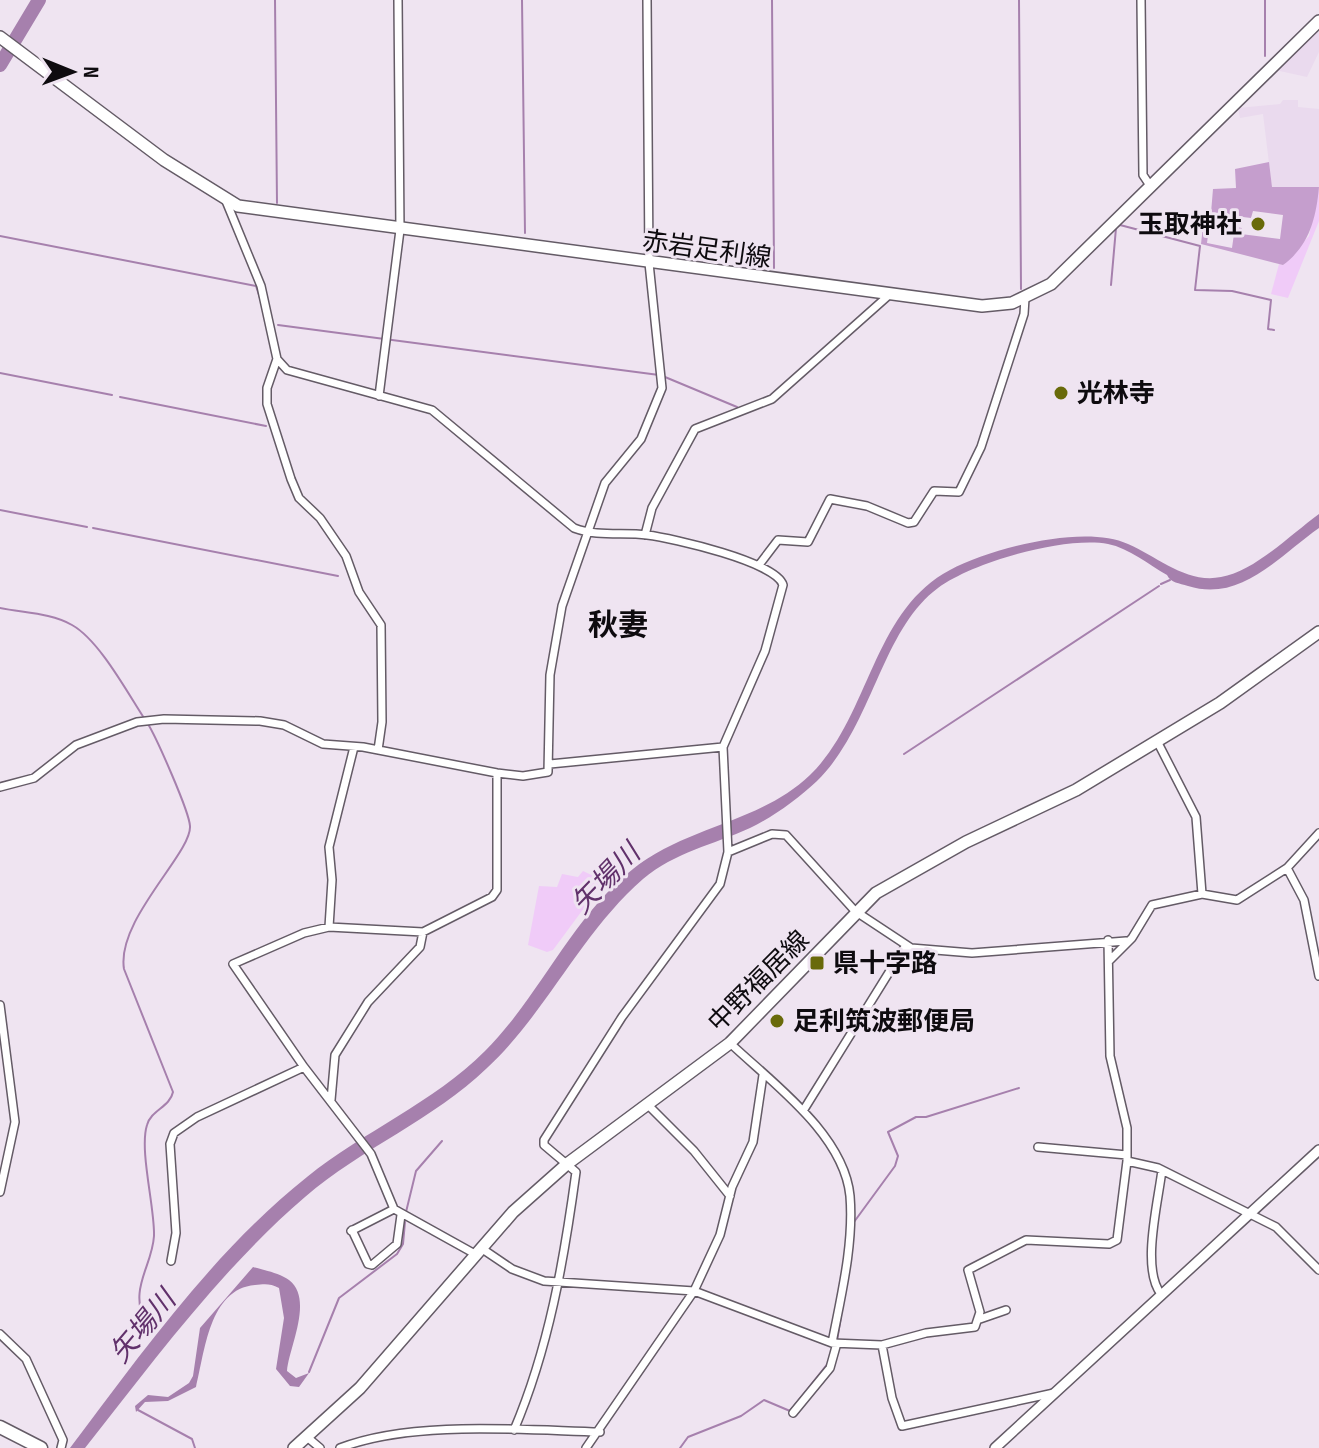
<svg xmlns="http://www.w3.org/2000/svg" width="1319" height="1448" viewBox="0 0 1319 1448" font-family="'Sofia Sans Condensed','Noto Sans JP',sans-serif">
<rect width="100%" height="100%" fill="#efe4f1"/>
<path fill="#eadaee" d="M 1315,30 L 1319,33 L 1319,52 L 1307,77 L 1275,70 Z
M 1283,100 L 1298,100 L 1298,107 L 1319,109 L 1319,187 L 1272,188 L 1263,114 L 1240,118 L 1238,108 L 1280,104 Z"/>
<path fill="#f0cbf8" d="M 1319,187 L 1319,221 L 1288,298 L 1271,294 L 1279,264 L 1283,265 L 1309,236 Z
M 583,871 L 604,881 L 553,950 L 547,952 L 528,945 L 539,886 L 557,887 L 562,874 L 578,877 Z"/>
<path fill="#c59ecd" d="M 1269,162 L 1272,187 L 1319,187 C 1316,219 1309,246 1283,265 L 1201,244 L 1203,226 L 1209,227 L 1207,243 L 1232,248 L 1235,227 L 1242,228 L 1241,234 L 1280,239 L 1283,215 L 1253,211 L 1251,218 L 1211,213 L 1213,189 L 1236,188 L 1235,169 Z"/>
<path fill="#a680ad" d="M 1319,514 L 1319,528 C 1280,555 1241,603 1188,586 C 1179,583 1171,583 1167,575 C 1149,565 1129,548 1108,544 C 1065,536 973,562 938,588 C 881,630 873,726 817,781 C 798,799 773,817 750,828 C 713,845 675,852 643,879 C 581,933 547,1012 487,1068 C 433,1120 362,1148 305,1197 C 221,1269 153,1362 85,1448 L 70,1448 C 141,1354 213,1252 307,1177 C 364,1131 433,1103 485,1051 C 540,996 572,917 633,869 C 687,826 760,823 810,775 C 870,717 872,611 950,570 C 992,548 1084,524 1128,544 C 1158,557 1187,584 1221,577 C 1255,571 1290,535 1319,514 Z
M 253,1267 C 264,1270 279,1273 289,1280 C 314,1299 289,1347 287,1371 L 296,1378 L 309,1373 L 299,1387 L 290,1386 L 276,1369 L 284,1318 L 279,1288 C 270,1283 264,1284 255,1285 C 209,1289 205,1352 196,1387 L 168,1401 L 145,1402 L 136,1412 L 135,1406 L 148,1395 L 168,1397 L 189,1383 L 193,1376 L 200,1328 Z"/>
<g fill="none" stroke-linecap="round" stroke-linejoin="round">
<path stroke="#a680ad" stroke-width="2" d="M 275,0 L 277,203
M 522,0 L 525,233
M 772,0 L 774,268
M 1019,0 L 1021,289
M 1265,0 L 1265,56
M 0,236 L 256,286 L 261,301
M 1111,285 L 1116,228 L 1120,225 L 1200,246 L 1195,290 L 1232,291 L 1271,300 L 1268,329 L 1274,330
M 278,325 L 659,375
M 0,373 L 112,395
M 665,377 L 737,407
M 120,397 L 266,426
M 0,510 L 87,527
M 93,528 L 338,576
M 1161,584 L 1170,580
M 0,608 C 24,613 51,613 72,625 C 99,640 127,692 144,718
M 904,754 L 1159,586
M 406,1212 L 416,1171 L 442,1141
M 854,1222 L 895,1166 L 898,1156 L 888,1132 L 916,1117 L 926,1117 L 1019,1088
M 146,1326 C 128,1287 152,1268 154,1236 C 155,1208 139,1150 147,1125 C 151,1110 170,1107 173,1092 L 124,969 C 116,920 192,853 190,826 C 189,811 157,739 148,724
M 837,1341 L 841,1316
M 309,1372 L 339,1298 L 397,1254 L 403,1244 L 405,1222
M 138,1410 L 192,1439 L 195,1448
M 680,1448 L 688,1437 L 741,1416 L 764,1400 L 790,1411 L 829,1362"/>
<path stroke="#a680ad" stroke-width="14" d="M 0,65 L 39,0"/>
<g stroke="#645b66" stroke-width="10">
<path id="minor" d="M 1141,0 L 1143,175 L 1151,187
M 226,201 L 261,286 L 277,359 L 287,370 L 432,410 L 574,528 C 597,537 623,532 647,535 C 672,538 777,562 783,585 L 765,651 L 723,747 L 728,852 L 720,884 L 622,1017 L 544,1140 L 544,1145 L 576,1172 C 564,1260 549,1348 514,1430
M 277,359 L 267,388 L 267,404 L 291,479 L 299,498 L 320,518 L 346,556 L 359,592 L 381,625 L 382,722 L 378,750
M 379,396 L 400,230 L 398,0
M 645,535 L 652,508 L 695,429 L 772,399 L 889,295
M 759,565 L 778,540 L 808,542 L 830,499 L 867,506 L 908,523 L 914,522 L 934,491 L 959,492 L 981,447 L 1024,314 L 1025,298
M 1157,741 L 1196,817 L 1202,894
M 550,764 L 723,747
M 0,787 L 34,778 L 76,745 L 137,722 L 164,719 L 260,721 L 284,725 L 323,744 L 363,747 L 497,773 L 523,776 L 548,772 L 550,675 L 562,606 L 605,483 L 641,439 L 662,388 L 649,263 L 647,0
M 728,852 L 772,834 L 786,835 L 855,911 L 911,948 L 972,953 L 1126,941
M 1287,868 L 1304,900 L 1319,976
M 329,927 L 332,880 L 329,847 L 354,747
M 1109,961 L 1132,938 L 1152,905 L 1202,894 L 1237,900 L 1287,868 L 1319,833
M 0,1005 L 15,1122 L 0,1192
M 730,1043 C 771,1082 844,1134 850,1196 C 854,1244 841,1296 832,1343
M 331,1100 L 335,1055 L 368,1002 L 420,947 L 423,932
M 647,1104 L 694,1151 L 730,1196
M 803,1111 L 906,945
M 1038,1147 L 1127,1155
M 1127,1161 L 1158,1168 L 1276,1227 L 1319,1270
M 352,1230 L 368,1264 L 372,1265 L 397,1244 L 401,1215
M 351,1231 L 394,1209
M 481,1248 L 512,1269 L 544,1281 L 694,1291 L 832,1343 L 882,1345 L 926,1333 L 975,1327 L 980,1312 L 968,1270 L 1026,1240 L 1109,1244 L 1117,1240 L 1127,1161 L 1127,1128 L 1110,1056 L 1108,940
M 475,1254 L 394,1209 L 371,1154 L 304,1067 L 233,964 L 304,933 L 329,927 L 423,932 L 492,897 L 497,890 L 497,773
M 171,1261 L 176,1233 L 170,1144 L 174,1133 L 197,1117 L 304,1067
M 1161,1294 C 1141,1269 1158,1203 1162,1170
M 980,1319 L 1006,1310
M 0,1334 L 26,1359 L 63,1440 L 61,1448
M 882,1345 L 892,1398 L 902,1426 L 1054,1393
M 793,1413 L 830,1368 L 837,1343
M 307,1437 L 320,1448
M 340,1448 C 411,1420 523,1430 600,1432
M 586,1448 L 694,1291 L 720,1235 L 732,1187 L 753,1142 L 763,1075"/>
</g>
<g stroke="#645b66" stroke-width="12">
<path id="tertiary" d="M 995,1448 L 1319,1150"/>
</g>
<g stroke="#645b66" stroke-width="14">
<path id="secondary" d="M 0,37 L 164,160 L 238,206 L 982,306 L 1012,303 L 1051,284 L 1319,21
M 294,1448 L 360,1388 L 513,1212 L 567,1164 L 730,1043 L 876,893 L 966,842 L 1076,790 L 1220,703 L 1319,632"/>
</g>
<g stroke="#645b66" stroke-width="15">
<path id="primary" d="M 0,1427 L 41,1448"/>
</g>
<use href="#minor" stroke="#fff" stroke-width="7"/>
<use href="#tertiary" stroke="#fff" stroke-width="9"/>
<use href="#secondary" stroke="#fff" stroke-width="11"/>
<use href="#primary" stroke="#fff" stroke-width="12"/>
</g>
<g fill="#696a0a" stroke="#efe4f1" stroke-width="3">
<circle cx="1258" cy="224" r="8"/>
<circle cx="1061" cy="393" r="8"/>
<rect x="809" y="955" width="16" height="16" rx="4"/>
<circle cx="777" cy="1021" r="8"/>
</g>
<g text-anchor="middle" stroke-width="6" stroke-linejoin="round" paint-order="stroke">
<g font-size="26" font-weight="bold" fill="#0e0b0f" stroke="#efe4f1" text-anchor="start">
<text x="1242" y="233" text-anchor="end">玉取神社</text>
<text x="1077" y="402">光林寺</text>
<text x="833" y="972">県十字路</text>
<text x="793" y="1030">足利筑波郵便局</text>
</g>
<g font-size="26" fill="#0e0b0f" stroke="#efe4f1">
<text transform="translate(707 249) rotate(8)" y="9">赤岩足利線</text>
<text transform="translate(758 981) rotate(-45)" y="9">中野福居線</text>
</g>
<g font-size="28" font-style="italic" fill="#61316b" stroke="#efe4f1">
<text transform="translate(605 878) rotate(-46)" y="10">矢場川</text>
<text transform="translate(142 1326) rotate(-50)" y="10">矢場川</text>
</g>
<g font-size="30" font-weight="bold" fill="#0e0b0f" stroke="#efe4f1">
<text x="618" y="635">秋妻</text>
</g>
</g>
<g transform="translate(72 72) rotate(91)" stroke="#efe4f1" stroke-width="6" paint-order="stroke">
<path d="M0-6L14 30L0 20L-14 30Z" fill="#0e0b0f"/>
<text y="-12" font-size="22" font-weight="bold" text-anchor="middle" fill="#0e0b0f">N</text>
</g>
</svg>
